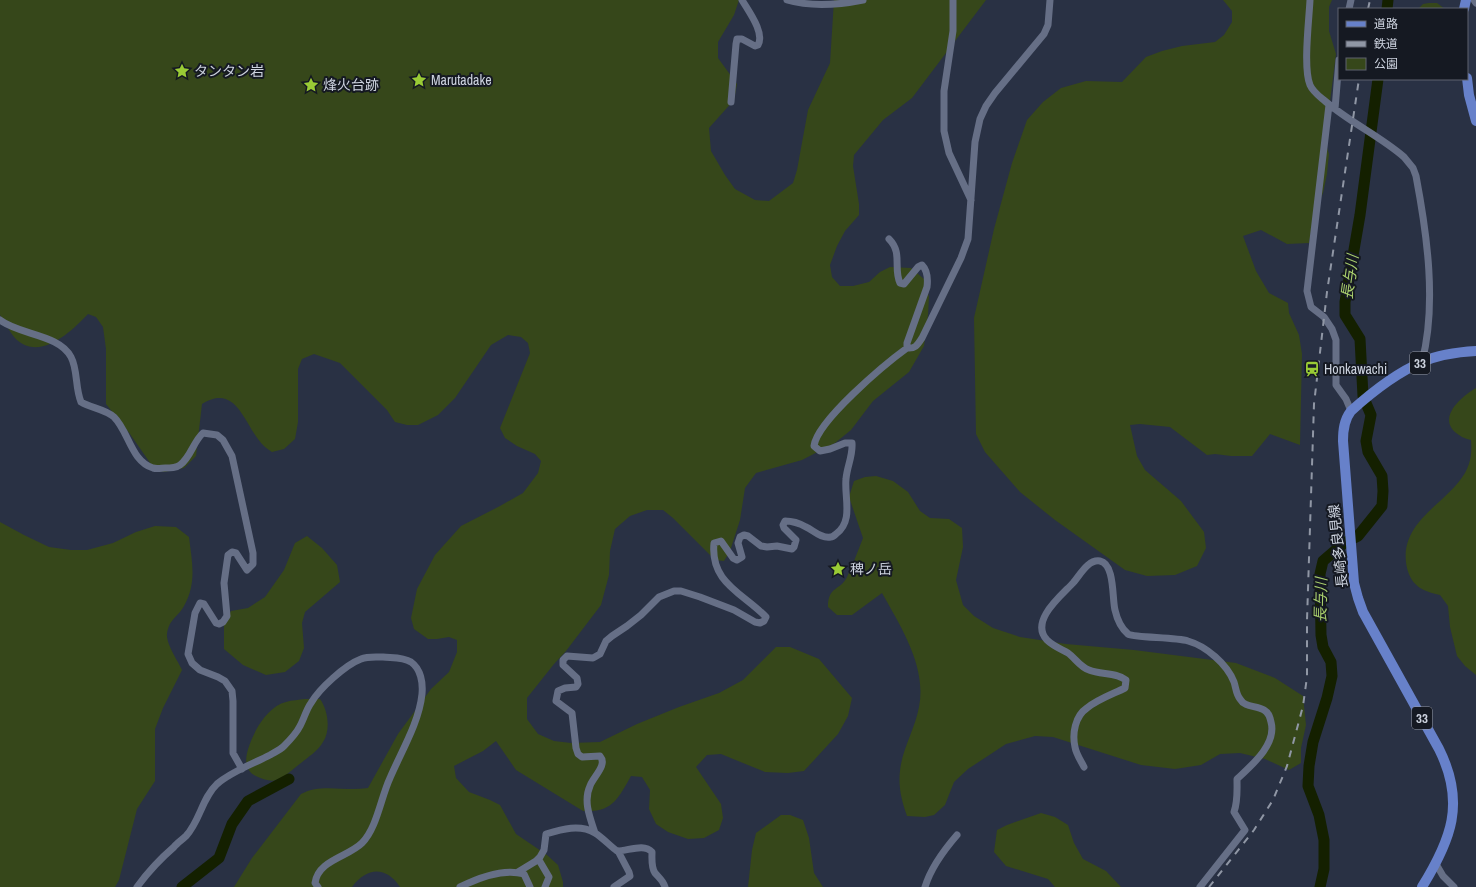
<svg xmlns="http://www.w3.org/2000/svg" width="1476" height="887" viewBox="0 0 1476 887" font-family="'Archivo Narrow','Noto Sans JP',sans-serif">
<rect width="100%" height="100%" fill="#293144"/>
<path fill="#36471a" d="M 0,0 L 739,0 L 734,15 L 718,42 L 718,58 L 737,84 L 734,100 L 709,128 L 711,151 L 725,175 L 735,189 L 755,200 L 769,201 L 793,183 L 797,170 L 808,110 L 830,63 L 834,0 L 986,0 L 912,98 L 883,120 L 854,155 L 853,166 L 859,204 L 859,215 L 845,231 L 837,246 L 830,265 L 832,277 L 840,286 L 853,286 L 869,282 L 880,272 L 890,267 L 911,268 L 924,279 L 929,297 L 928,315 L 924,346 L 909,372 L 873,401 L 851,430 L 835,443 L 802,460 L 756,473 L 745,488 L 740,520 L 730,551 L 724,561 L 715,560 L 673,518 L 663,510 L 647,510 L 630,516 L 615,529 L 610,551 L 609,575 L 601,605 L 566,651 L 554,664 L 527,698 L 527,719 L 538,734 L 554,741 L 571,743 L 600,742 L 637,724 L 679,707 L 719,693 L 743,680 L 776,647 L 790,647 L 819,659 L 852,698 L 848,716 L 838,734 L 804,771 L 788,773 L 765,772 L 721,754 L 707,755 L 696,767 L 721,804 L 723,818 L 719,830 L 704,838 L 688,839 L 668,832 L 656,824 L 649,809 L 650,790 L 642,777 L 631,776 C 618,799 612,813 583,811 L 516,770 L 496,741 L 483,751 L 454,766 L 456,778 L 469,792 L 490,800 L 500,805 L 516,834 L 547,855 L 558,865 L 563,882 L 563,887 L 400,887 C 386,866 367,867 352,887 L 234,887 L 252,858 L 301,794 C 322,783 345,792 368,788 L 398,734 L 431,689 L 449,672 L 457,652 L 457,640 L 449,637 L 437,639 L 428,639 L 414,629 L 411,618 L 417,589 L 435,555 L 461,526 L 500,506 L 523,493 L 538,473 L 541,461 L 535,454 L 517,446 L 505,438 L 500,428 L 530,353 L 528,343 L 521,337 L 508,335 L 491,345 L 455,398 L 438,415 L 418,425 L 407,425 L 395,422 L 387,410 L 340,363 L 314,354 L 302,359 L 298,369 L 298,422 L 295,439 L 284,449 L 272,452 C 269,450 266,448 264,446 C 244,427 238,382 202,404 L 196,456 L 184,468 L 164,472 L 155,470 L 130,434 L 106,404 L 106,349 L 103,327 L 96,317 L 88,314 C 72,331 41,361 17,340 C 11,335 5,322 0,315 Z
M 1223,0 L 1332,0 L 1329,7 L 1329,31 L 1336,54 L 1325,141 L 1329,154 L 1327,174 L 1323,193 L 1314,215 L 1309,243 L 1287,244 L 1261,230 L 1243,236 L 1256,271 L 1269,293 L 1288,303 L 1289,313 L 1299,335 L 1302,354 L 1300,445 L 1270,434 L 1252,456 L 1231,456 L 1215,454 L 1207,455 L 1170,427 L 1140,424 L 1130,425 L 1137,456 L 1145,470 L 1181,501 L 1204,532 L 1206,548 L 1197,566 L 1175,575 L 1147,576 L 1125,570 L 1055,520 L 1020,492 L 985,452 L 976,434 L 974,318 L 994,229 L 1012,163 L 1027,120 L 1043,102 L 1061,88 L 1086,81 L 1122,82 L 1146,57 L 1162,51 L 1182,46 L 1215,42 L 1224,35 L 1232,22 L 1232,11 Z
M 1429,3 L 1437,3 L 1445,9 L 1418,9 L 1423,4 Z
M 1476,388 L 1476,675 L 1465,666 L 1457,656 L 1450,627 L 1448,606 L 1440,595 C 1423,591 1412,587 1407,568 C 1397,522 1446,505 1465,473 C 1471,462 1472,452 1471,440 C 1467,439 1463,438 1459,435 C 1435,420 1460,397 1476,388 Z
M 876,476 L 893,481 L 908,492 L 920,511 L 930,518 L 949,519 L 962,528 L 963,547 L 956,580 L 963,605 L 974,616 L 993,628 L 1020,637 L 1066,644 L 1134,650 L 1236,663 L 1275,678 L 1303,696 L 1306,725 L 1301,748 L 1301,763 L 1289,770 L 1265,759 L 1240,753 L 1220,754 L 1201,765 L 1175,769 L 1141,765 L 1053,737 L 1035,736 L 1006,744 L 968,769 L 954,782 L 945,805 L 934,815 L 925,817 L 907,816 C 902,802 898,787 900,771 C 902,749 915,729 919,707 C 927,667 901,627 882,593 L 852,615 L 837,615 L 828,607 C 828,586 840,591 847,577 C 853,564 858,551 863,538 L 849,497 L 854,481 L 865,477 Z
M 0,522 L 24,535 L 49,547 L 71,550 L 87,550 L 113,543 L 136,532 L 155,526 L 176,527 L 189,537 C 192,562 197,583 184,606 C 178,617 169,619 167,634 C 166,644 178,661 182,670 L 163,708 L 155,729 L 155,781 L 137,809 L 119,880 L 115,887 L 0,887 Z
M 307,536 L 322,548 L 337,565 L 340,582 L 305,612 L 302,623 L 304,648 L 299,661 L 285,672 L 266,675 L 243,665 L 224,649 L 224,624 L 231,611 L 248,608 L 265,597 L 284,570 L 295,543 Z
M 305,699 L 320,699 C 328,710 331,730 323,742 C 318,751 308,757 301,763 C 293,769 285,777 276,780 C 271,782 263,779 258,777 C 237,769 249,745 256,730 C 262,719 273,705 286,702 C 292,700 299,700 305,699 Z
M 1041,813 L 1055,817 L 1068,825 L 1074,843 L 1083,859 L 1106,871 L 1121,887 L 1055,887 L 1048,879 L 1006,866 L 994,852 L 997,830 L 1007,825 Z
M 781,815 L 790,815 L 803,820 L 809,838 L 814,873 L 823,887 L 748,887 L 752,850 L 756,833 Z"/>
<g fill="none" stroke-linecap="round" stroke-linejoin="round">
<path stroke="#142000" stroke-width="11" d="M 1387,9 L 1388,0
M 182,887 L 219,858 L 232,824 L 248,801 L 289,779
M 1320,887 L 1324,869 L 1324,840 L 1319,815 L 1308,786 L 1309,766 L 1313,742 L 1327,698 L 1332,676 L 1331,662 L 1323,647 L 1321,635 L 1320,574 L 1323,561 L 1344,543 L 1358,536 L 1382,506 L 1383,491 L 1382,476 L 1368,452 L 1366,441 L 1371,415 L 1363,396 L 1360,339 L 1345,315 L 1345,302 L 1360,215 L 1378,79"/>
<path stroke="#666f86" stroke-width="7" d="M 787,0 C 811,7 838,5 863,0
M 953,0 L 953,31 L 944,91 L 944,131 L 949,153 L 971,200
M 1310,0 C 1309,20 1303,68 1310,85 C 1313,92 1319,96 1325,101 C 1349,122 1380,136 1404,157 L 1413,168 L 1416,176 C 1427,234 1437,304 1422,362
M 1474,0 L 1476,3
M 1349,9 L 1351,0
M 731,102 L 736,44 L 737,39 L 742,39 L 755,46 L 758,45 C 765,33 749,12 742,0
M 1329,105 L 1307,291 L 1311,307 L 1324,317 L 1332,329 L 1336,340 L 1336,385 L 1346,399 L 1351,411
M 1335,109 L 1339,60
M 889,239 C 903,253 893,268 900,283 L 904,284 L 918,267 L 922,265 C 928,271 928,279 927,287 L 907,343 L 907,348
M 0,320 C 19,335 59,334 71,357 C 78,370 75,388 81,402 C 91,408 105,409 114,417 C 129,432 131,461 153,468 C 157,469 162,468 165,468 C 171,468 176,468 180,465 C 191,457 193,442 203,433 L 217,435 L 223,440 L 232,456 L 253,553 L 253,564 L 247,570 L 236,553 L 232,552 L 228,555 L 224,583 L 227,616 L 223,622 L 219,624 L 216,623 L 204,604 L 200,603 L 195,613 L 188,654 L 192,663 L 200,670 L 218,677 L 225,681 L 232,691 L 233,701 L 233,753 L 242,769
M 1084,767 C 1081,761 1076,754 1075,747 C 1072,734 1075,716 1087,708 C 1098,699 1113,694 1125,688 L 1126,680 C 1116,672 1101,675 1089,670 C 1080,667 1075,658 1068,653 C 1061,649 1053,646 1047,640 C 1029,621 1062,595 1073,583 C 1080,575 1088,559 1100,561 C 1115,564 1112,599 1115,610 C 1117,619 1121,628 1128,634 C 1134,638 1175,637 1188,641 C 1206,646 1227,664 1234,682 C 1236,688 1236,694 1240,699 C 1245,708 1256,705 1264,710 C 1269,713 1270,717 1271,722 C 1277,744 1252,765 1237,779 C 1237,790 1238,801 1234,812 L 1245,830 L 1200,887
M 595,833 C 590,818 583,801 590,786 C 593,777 608,765 600,756 L 582,757 L 578,754 L 576,748 L 572,713 L 556,701 L 558,691 L 565,688 L 576,687 L 578,684 L 577,678 L 563,665 L 563,660 L 567,656 L 593,658 L 600,654 L 606,641 L 612,636 L 627,626 L 641,615 L 659,597 L 674,591 L 681,591 L 700,597 L 734,610 L 755,622 L 760,623 L 764,621 L 766,617 C 743,593 710,583 714,543 L 721,541 L 733,558 L 737,560 L 742,557 L 738,543 L 740,537 L 744,535 L 748,536 L 761,546 L 767,547 L 777,546 L 792,549 L 794,547 L 796,540 L 784,528 L 783,525 L 785,521 C 793,521 799,523 806,527 C 813,530 821,539 831,537 C 832,537 835,535 836,534 C 854,521 844,497 846,479 C 847,466 853,456 852,443 L 845,443 L 830,449 L 820,451 L 814,446 C 817,421 885,364 907,348 C 916,349 918,344 922,338 L 961,258 L 968,239 L 975,142 L 980,119 L 986,106 L 995,93 L 1044,34 L 1048,25 L 1050,0
M 1436,864 L 1443,876 L 1454,887
M 518,872 L 536,861 L 540,857
M 137,887 C 148,872 160,859 174,847 C 177,843 182,840 186,836 C 200,821 202,798 217,784 C 232,771 253,764 270,755 C 275,752 280,750 284,746 C 290,740 296,734 300,726 C 304,719 306,710 311,703 C 319,689 345,665 361,659 C 368,656 376,657 383,657 C 392,658 403,657 411,662 C 421,669 423,683 422,694 C 419,723 401,752 390,778 C 381,797 377,828 362,843 C 348,857 318,860 315,883 L 318,887
M 460,887 C 478,878 503,868 524,874 L 530,887
M 545,887 L 549,877 L 539,860 L 540,857 L 544,850 L 546,834 C 562,829 580,824 595,833 C 603,838 610,846 617,851 C 628,851 644,843 652,852 C 652,859 651,867 655,873 C 659,878 663,880 665,887
M 614,887 L 630,876 L 629,872 L 618,851
M 925,887 C 931,867 944,850 957,835"/>
<path stroke="#6781ca" stroke-width="10" d="M 1464,9 L 1466,0
M 1467,78 L 1469,95 L 1476,121
M 1422,887 C 1451,840 1466,803 1439,749 L 1363,612 L 1358,598 L 1354,583 L 1343,441 C 1343,430 1344,420 1351,411 C 1372,392 1396,373 1422,362 C 1438,355 1458,352 1476,351"/>
<path stroke="#9097a5" stroke-width="2" stroke-dasharray="7 7" stroke-linecap="butt" d="M 1368,9 L 1370,0
M 1209,887 L 1254,830 L 1273,800 L 1287,766 L 1303,706 L 1307,677 L 1307,620 L 1314,404 L 1327,292 L 1359,79"/>
</g>
<defs>
<g id="sight-bare" transform="scale(1.2)"><path d="M0-6L1.8-2.2L6-1.7L2.9 1.2L3.7 5.4L0 3.3L-3.7 5.4L-2.9 1.2L-6-1.7L-1.8-2.2Z" fill="#99cb35" stroke="#151922" stroke-width="2.5" paint-order="stroke"/></g>
<g id="station-bare" transform="scale(1.2)"><path d="M-3-6H3Q5-6 5-4V2Q5 4 3 4L4.5 6H3L1.5 4h-3L-3 6H-4.5L-3 4Q-5 4-5 2V-4Q-5-6-3-6ZM-3.5-4v3h7v-3ZM-3.5 1v1.5H-2V1ZM2 1v1.5H3.5V1Z" fill="#99cb35" stroke="#151922" stroke-width="2.5" paint-order="stroke"/></g>
</defs>
<g fill-rule="evenodd">
<use href="#sight-bare" x="182" y="71"/>
<use href="#sight-bare" x="419" y="80"/>
<use href="#sight-bare" x="311" y="85"/>
<use href="#station-bare" x="1312" y="369"/>
<use href="#sight-bare" x="838" y="569"/>
</g>
<g text-anchor="middle" stroke-width="4" stroke-linejoin="round" paint-order="stroke">
<g fill="#151922" stroke="#969ba6" stroke-width="1">
<rect x="1410" y="352" width="20" height="22" rx="3"/>
<rect x="1412" y="707" width="20" height="22" rx="3"/>
</g>
<g font-size="13" font-weight="bold" fill="#cdd3df">
<text x="1420" y="368">33</text>
<text x="1422" y="723">33</text>
</g>
<g font-size="14" fill="#cdd3df" stroke="#151922" text-anchor="start">
<text x="194" y="76">タンタン岩</text>
<text x="431" y="85">Marutadake</text>
<text x="323" y="90">烽火台跡</text>
<text x="1324" y="374">Honkawachi</text>
<text x="850" y="574">稗ノ岳</text>
</g>
<g font-size="14" fill="#cdd3df" stroke="#151922">
<text transform="translate(1338 546) rotate(-96)" y="5">長崎多良見線</text>
</g>
<g font-size="15" font-style="italic" fill="#a9cf6d" stroke="#151922">
<text transform="translate(1350 277) rotate(-82)" y="5">長与川</text>
<text transform="translate(1321 600) rotate(-89)" y="5">長与川</text>
</g>
</g>
<rect x="1338" y="8" width="130" height="72" fill="#151922" stroke="#5f636e"/>
<rect x="1346" y="21" width="20" height="6" fill="#6781ca" stroke="#5f636e"/>
<text x="1374" y="28" font-size="12" fill="#cdd3df">道路</text>
<rect x="1346" y="41" width="20" height="6" fill="#9097a5" stroke="#5f636e"/>
<text x="1374" y="48" font-size="12" fill="#cdd3df">鉄道</text>
<rect x="1346" y="58" width="20" height="12" fill="#36471a" stroke="#5f636e"/>
<text x="1374" y="68" font-size="12" fill="#cdd3df">公園</text>
</svg>
